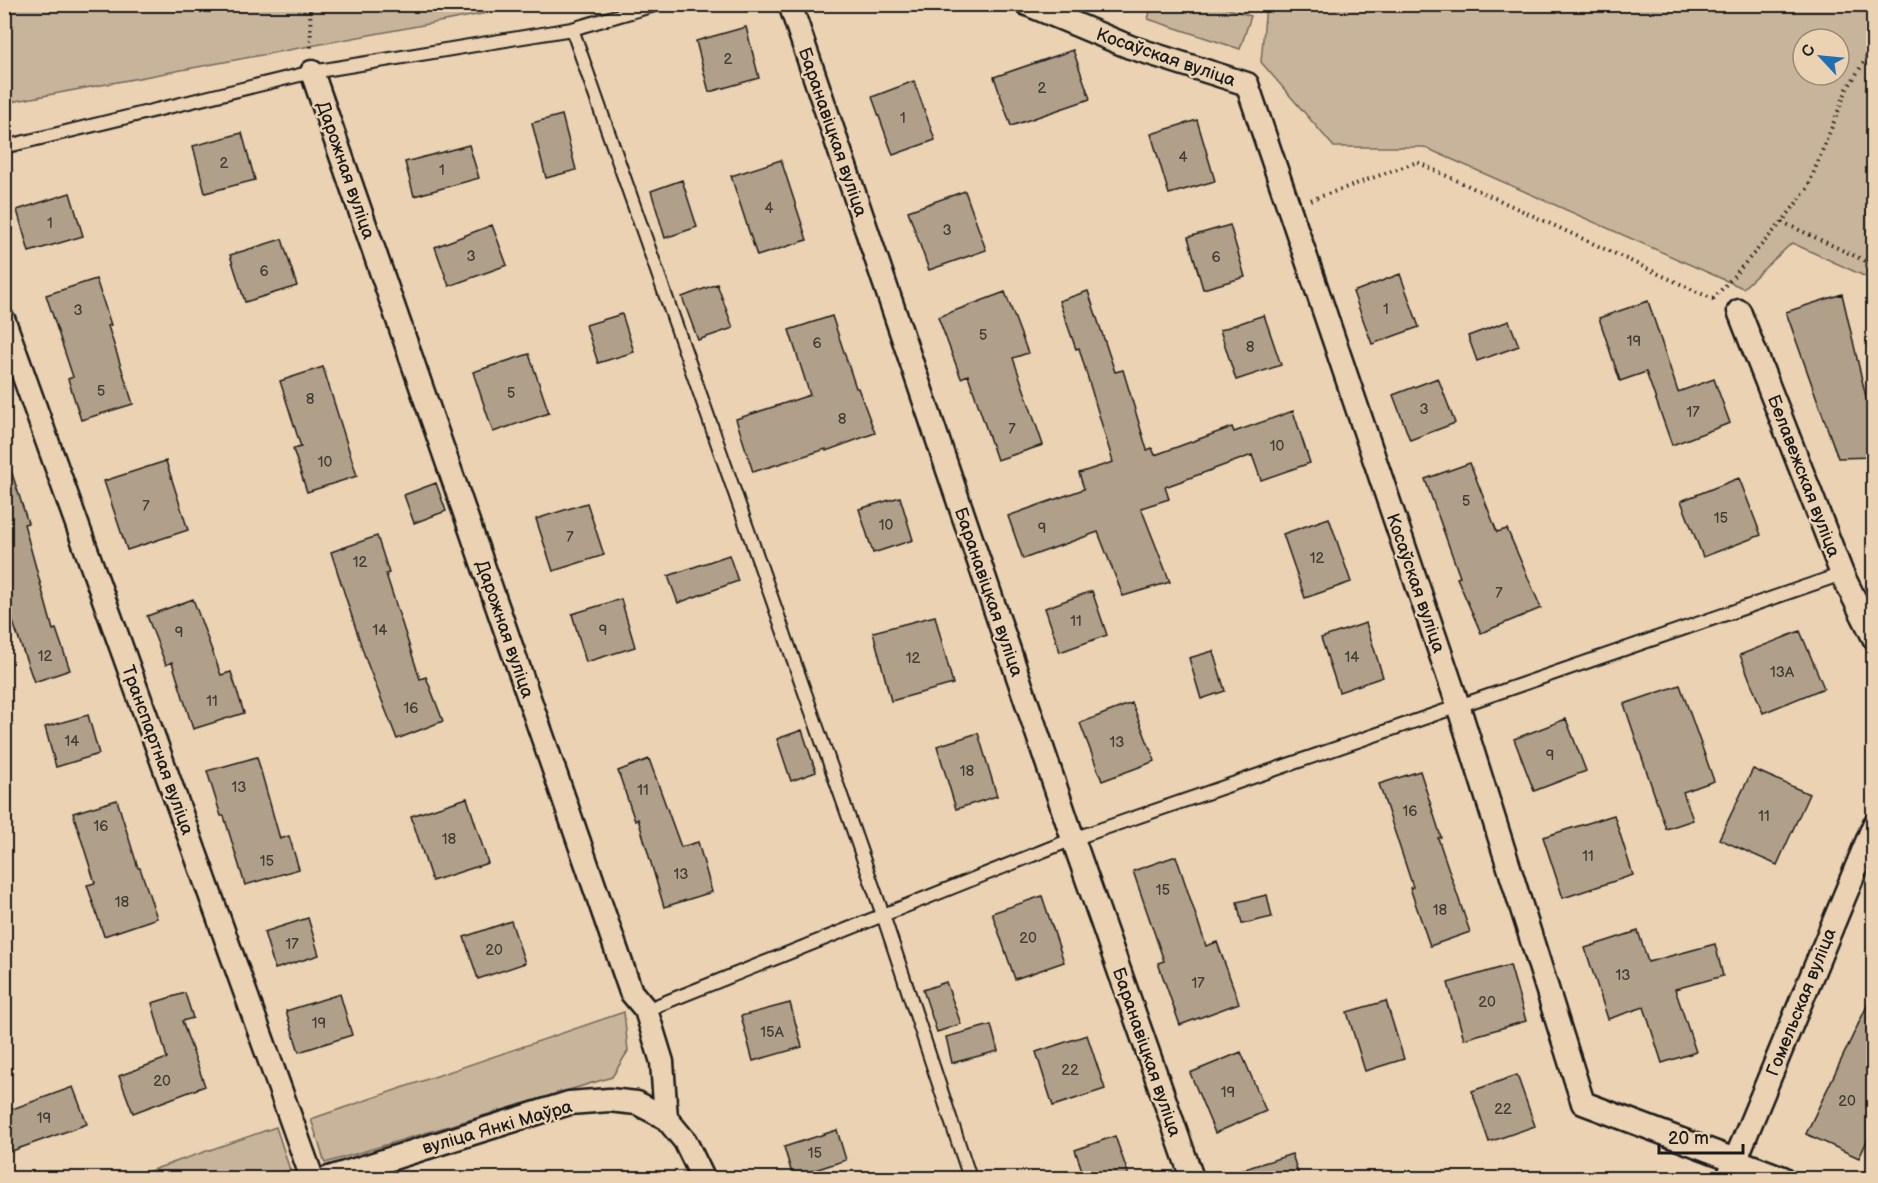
<svg xmlns="http://www.w3.org/2000/svg" width="1878" height="1183" viewBox="0 0 1878 1183" font-family="'Balsamiq Sans',sans-serif">
<rect width="100%" height="100%" fill="#ead2b2"/>
<filter id="ink" filterUnits="userSpaceOnUse"><feTurbulence type="fractalNoise" baseFrequency=".0167" numOctaves="2"/><feDisplacementMap in="SourceGraphic" scale="12" xChannelSelector="R" yChannelSelector="G"/><feConvolveMatrix kernelMatrix="1 2 1 2 8 2 1 2 1" color-interpolation-filters="sRGB"/></filter>
<g filter="url(#ink)">
<path fill="#c8b49a" stroke="#72685b" stroke-width="1.5" fill-rule="evenodd" d="M 5,4 L 530,4 L 530,5 L 5,103 Z
M 1152,5 L 1217,5 L 1251,16 L 1240,49 L 1148,19 Z
M 1266,5 L 1873,5 L 1873,280 L 1792,243 L 1743,288 L 1424,147 L 1334,147 L 1261,62 ZM 1803,39 L 1839,39 L 1839,75 L 1803,75 Z
M 624,1012 L 628,1051 L 612,1077 L 325,1163 L 311,1119 Z
M 276,1127 L 290,1170 L 266,1178 L 129,1178 Z"/>
<path fill="#b1a089" stroke="#1c1c1c" stroke-width="1.5" d="M 746,27 L 759,78 L 709,92 L 696,41 Z
M 1073,50 L 1090,99 L 1011,126 L 994,77 Z
M 914,81 L 935,140 L 893,155 L 872,97 Z
M 562,115 L 576,170 L 546,178 L 532,123 Z
M 1197,120 L 1215,181 L 1169,194 L 1151,134 Z
M 242,133 L 255,180 L 205,193 L 193,146 Z
M 469,145 L 479,178 L 414,196 L 405,162 Z
M 781,160 L 807,240 L 757,256 L 731,176 Z
M 682,180 L 697,227 L 665,238 L 651,191 Z
M 965,191 L 986,250 L 929,270 L 908,211 Z
M 70,193 L 83,236 L 29,252 L 17,210 Z
M 492,225 L 507,265 L 449,286 L 435,247 Z
M 1230,225 L 1245,277 L 1203,289 L 1188,237 Z
M 282,239 L 297,286 L 245,302 L 230,255 Z
M 1400,274 L 1419,327 L 1372,344 L 1353,292 Z
M 96,279 L 111,325 L 108,326 L 133,404 L 81,420 L 68,379 L 73,377 L 46,295 Z
M 717,284 L 733,328 L 698,340 L 682,297 Z
M 1088,291 L 1115,372 L 1123,370 L 1147,450 L 1152,448 L 1155,455 L 1232,427 L 1234,432 L 1293,411 L 1310,463 L 1261,480 L 1252,455 L 1165,487 L 1169,499 L 1141,508 L 1170,582 L 1123,596 L 1098,532 L 1023,559 L 1008,516 L 1084,489 L 1079,473 L 1113,462 L 1079,348 L 1076,349 L 1059,301 Z
M 1005,292 L 1028,353 L 1013,358 L 1043,445 L 997,460 L 968,375 L 961,378 L 938,317 Z
M 1842,294 L 1869,410 L 1874,410 L 1874,457 L 1838,458 L 1786,312 Z
M 1648,301 L 1678,392 L 1714,379 L 1730,423 L 1672,445 L 1646,372 L 1620,381 L 1599,318 Z
M 622,314 L 634,352 L 598,363 L 586,325 Z
M 1264,315 L 1281,365 L 1236,380 L 1220,330 Z
M 832,316 L 856,388 L 858,388 L 875,433 L 826,451 L 826,449 L 753,472 L 736,419 L 810,395 L 789,330 Z
M 1509,321 L 1519,346 L 1477,361 L 1468,336 Z
M 529,354 L 549,413 L 493,432 L 473,372 Z
M 323,367 L 357,476 L 307,492 L 293,449 L 301,447 L 280,381 Z
M 1438,378 L 1455,423 L 1410,440 L 1393,395 Z
M 166,461 L 188,530 L 127,550 L 104,481 Z
M 1470,463 L 1497,532 L 1507,529 L 1541,608 L 1481,633 L 1457,578 L 1460,577 L 1425,479 Z
M 4,464 L 9,464 L 28,523 L 24,524 L 53,630 L 56,629 L 70,670 L 34,682 L 8,608 L 4,609 Z
M 1739,478 L 1761,535 L 1703,557 L 1681,501 Z
M 436,483 L 446,511 L 414,523 L 404,495 Z
M 900,497 L 913,540 L 873,553 L 859,509 Z
M 587,503 L 604,555 L 553,571 L 536,519 Z
M 1329,518 L 1351,582 L 1305,598 L 1283,534 Z
M 377,536 L 389,573 L 386,574 L 420,679 L 426,677 L 443,721 L 397,739 L 366,660 L 331,552 Z
M 729,555 L 738,581 L 678,603 L 668,576 Z
M 1092,591 L 1107,635 L 1060,652 L 1045,608 Z
M 193,599 L 221,675 L 231,672 L 244,713 L 193,729 L 172,662 L 166,665 L 147,616 Z
M 621,599 L 635,647 L 586,662 L 572,614 Z
M 935,616 L 953,684 L 891,701 L 873,632 Z
M 1366,623 L 1383,677 L 1339,692 L 1321,638 Z
M 1800,631 L 1824,688 L 1763,713 L 1740,655 Z
M 1213,651 L 1225,691 L 1201,699 L 1189,658 Z
M 1680,685 L 1714,781 L 1683,792 L 1693,820 L 1666,829 L 1624,704 Z
M 1132,703 L 1155,761 L 1102,781 L 1080,723 Z
M 88,715 L 99,754 L 56,767 L 45,727 Z
M 1566,719 L 1586,771 L 1534,791 L 1514,739 Z
M 802,730 L 816,772 L 791,781 L 777,739 Z
M 978,733 L 997,796 L 956,809 L 937,746 Z
M 257,757 L 280,839 L 289,836 L 299,869 L 245,885 L 224,816 L 221,816 L 207,771 Z
M 649,759 L 681,847 L 698,842 L 712,892 L 664,907 L 638,819 L 635,821 L 618,771 Z
M 1753,769 L 1809,794 L 1777,865 L 1719,839 Z
M 1420,771 L 1441,837 L 1438,838 L 1470,932 L 1430,946 L 1410,888 L 1413,887 L 1379,784 Z
M 467,798 L 488,863 L 432,881 L 411,816 Z
M 117,800 L 138,868 L 140,868 L 157,918 L 104,936 L 87,885 L 95,883 L 73,813 Z
M 1614,815 L 1633,875 L 1563,898 L 1543,837 Z
M 1176,856 L 1206,946 L 1217,942 L 1239,1003 L 1180,1025 L 1158,963 L 1164,961 L 1133,871 Z
M 1267,895 L 1272,917 L 1242,924 L 1237,902 Z
M 1042,896 L 1064,962 L 1015,979 L 992,913 Z
M 308,918 L 319,955 L 275,969 L 264,932 Z
M 511,921 L 525,963 L 478,979 L 464,937 Z
M 1638,931 L 1648,962 L 1715,944 L 1723,976 L 1675,989 L 1696,1052 L 1662,1063 L 1644,1007 L 1608,1019 L 1585,948 Z
M 1510,965 L 1526,1021 L 1464,1039 L 1448,983 Z
M 946,982 L 961,1024 L 937,1032 L 923,990 Z
M 1874,991 L 1874,1126 L 1859,1158 L 1806,1134 Z
M 185,993 L 193,1018 L 182,1021 L 205,1086 L 133,1113 L 119,1076 L 167,1058 L 152,1003 Z
M 340,994 L 352,1035 L 299,1052 L 286,1011 Z
M 1386,1001 L 1404,1059 L 1365,1071 L 1347,1012 Z
M 790,1003 L 802,1047 L 753,1061 L 741,1016 Z
M 991,1025 L 998,1051 L 952,1063 L 946,1037 Z
M 1087,1035 L 1105,1089 L 1053,1106 L 1036,1052 Z
M 1241,1052 L 1266,1111 L 1215,1133 L 1190,1073 Z
M 1517,1075 L 1535,1126 L 1489,1142 L 1472,1091 Z
M 73,1087 L 87,1124 L 9,1152 L 4,1138 L 4,1112 Z
M 837,1130 L 846,1160 L 793,1177 L 784,1147 Z
M 1115,1136 L 1130,1179 L 1085,1179 L 1075,1150 Z
M 1292,1154 L 1300,1179 L 1232,1179 L 1232,1173 Z"/>
<g fill="none" stroke-linecap="round" stroke-linejoin="round">
<g stroke="#1c1c1c" stroke-width="16">
<path id="service" d="M 572,29 L 883,915 L 970,1178
M 4,147 L 312,72 L 572,29 L 658,4
M 646,1010 L 1073,839 L 1842,574"/>
</g>
<g stroke="#1c1c1c" stroke-width="27">
<path id="minor" d="M 790,4 L 1073,839 L 1192,1178
M 1027,4 L 1130,47 L 1247,84 L 1458,705 L 1583,1103 L 1783,1178
M 312,72 L 631,992 L 646,1010 L 662,1062 L 666,1118 L 685,1141 L 703,1178
M 1739,311 L 1842,574 L 1874,638
M 4,321 L 312,1178
M 329,1178 L 569,1103 L 609,1100 L 637,1103 L 666,1118
M 1728,1178 L 1874,825"/>
</g>
<path stroke="#1c1c1c" stroke-width="4" stroke-dasharray="1.5 4.5" stroke-linecap="butt" d="M 310,4 L 311,49
M 1311,200 L 1417,162 L 1717,301
M 1782,222 L 1874,265
M 1713,299 L 1782,222 L 1807,189 L 1847,89 L 1874,46"/>
<use href="#service" stroke="#ead2b2" stroke-width="12"/>
<use href="#minor" stroke="#ead2b2" stroke-width="22"/>
</g>
</g>
<g text-anchor="middle" stroke-width="5" stroke-linejoin="round" paint-order="stroke">
<g font-size="15" fill="#413d37">
<text x="728" y="64">2</text>
<text x="1042" y="93">2</text>
<text x="903" y="123">1</text>
<text x="1183" y="162">4</text>
<text x="224" y="168">2</text>
<text x="442" y="175">1</text>
<text x="769" y="213">4</text>
<text x="50" y="228">1</text>
<text x="947" y="235">3</text>
<text x="471" y="261">3</text>
<text x="1216" y="262">6</text>
<text x="264" y="276">6</text>
<text x="1386" y="314">1</text>
<text x="78" y="315">3</text>
<text x="983" y="340">5</text>
<text x="1634" y="346">19</text>
<text x="817" y="348">6</text>
<text x="1250" y="352">8</text>
<text x="101" y="396">5</text>
<text x="511" y="398">5</text>
<text x="310" y="404">8</text>
<text x="1424" y="414">3</text>
<text x="1693" y="417">17</text>
<text x="842" y="424">8</text>
<text x="1012" y="434">7</text>
<text x="1277" y="451">10</text>
<text x="325" y="467">10</text>
<text x="1466" y="506">5</text>
<text x="146" y="511">7</text>
<text x="1721" y="523">15</text>
<text x="886" y="530">10</text>
<text x="1042" y="533">9</text>
<text x="570" y="542">7</text>
<text x="1317" y="563">12</text>
<text x="360" y="567">12</text>
<text x="1499" y="598">7</text>
<text x="1076" y="626">11</text>
<text x="380" y="635">14</text>
<text x="603" y="635">9</text>
<text x="179" y="637">9</text>
<text x="45" y="661">12</text>
<text x="1352" y="662">14</text>
<text x="913" y="663">12</text>
<text x="1782" y="677">13А</text>
<text x="212" y="706">11</text>
<text x="411" y="713">16</text>
<text x="72" y="746">14</text>
<text x="1117" y="747">13</text>
<text x="1550" y="760">9</text>
<text x="967" y="776">18</text>
<text x="239" y="792">13</text>
<text x="643" y="795">11</text>
<text x="1410" y="816">16</text>
<text x="1764" y="821">11</text>
<text x="101" y="831">16</text>
<text x="449" y="844">18</text>
<text x="1588" y="861">11</text>
<text x="267" y="866">15</text>
<text x="681" y="879">13</text>
<text x="1163" y="895">15</text>
<text x="122" y="907">18</text>
<text x="1440" y="915">18</text>
<text x="1028" y="943">20</text>
<text x="292" y="949">17</text>
<text x="494" y="955">20</text>
<text x="1623" y="980">13</text>
<text x="1198" y="988">17</text>
<text x="1487" y="1007">20</text>
<text x="319" y="1028">19</text>
<text x="772" y="1037">15А</text>
<text x="1070" y="1075">22</text>
<text x="162" y="1086">20</text>
<text x="1228" y="1097">19</text>
<text x="1847" y="1106">20</text>
<text x="1503" y="1114">22</text>
<text x="44" y="1123">19</text>
<text x="815" y="1158">15</text>
</g>
<g font-size="18" fill="#1c1c1c" stroke="#ead2b2">
<text transform="translate(1166 57) rotate(19)" y="6">Косаўская вуліца</text>
<text transform="translate(833 132) rotate(71)" y="6">Баранавіцкая вуліца</text>
<text transform="translate(346 170) rotate(71)" y="6">Дарожная вуліца</text>
<text transform="translate(1804 476) rotate(69)" y="6">Белавежская вуліца</text>
<text transform="translate(1416 583) rotate(71)" y="6">Косаўская вуліца</text>
<text transform="translate(989 592) rotate(71)" y="6">Баранавіцкая вуліца</text>
<text transform="translate(505 629) rotate(71)" y="6">Дарожная вуліца</text>
<text transform="translate(158 750) rotate(70)" y="6">Транспартная вуліца</text>
<text transform="translate(1801 1002) rotate(-68)" y="6">Гомельская вуліца</text>
<text transform="translate(1147 1052) rotate(71)" y="6">Баранавіцкая вуліца</text>
<text transform="translate(497 1127) rotate(-16)" y="6">вуліца Янкі Маўра</text>
</g>
</g>
<rect width="1878" height="1183" fill="none" stroke="#ead2b2" stroke-width="24"/>
<rect x="12" y="12" width="1854" height="1159" fill="none" stroke="#1c1c1c" stroke-width="2" filter="url(#ink)"/>
<g transform="translate(1821 57) rotate(296)"><circle r="28" fill="#ead2b2" stroke="#988976" stroke-width="1.5"/>
<path d="M0-4.5L10 22L0 15L-10 22Z" fill="#1f6fb2"/>
<text y="-9" font-size="16" font-weight="bold" text-anchor="middle" fill="#1c1c1c">С</text>
</g>
<path d="M1659 1144v9h84v-9" fill="none" stroke="#1c1c1c" stroke-width="3"/>
<text x="1668" y="1144" font-size="18" fill="#1c1c1c" stroke="#ead2b2" stroke-width="4.5" paint-order="stroke">20 m</text>
</svg>
